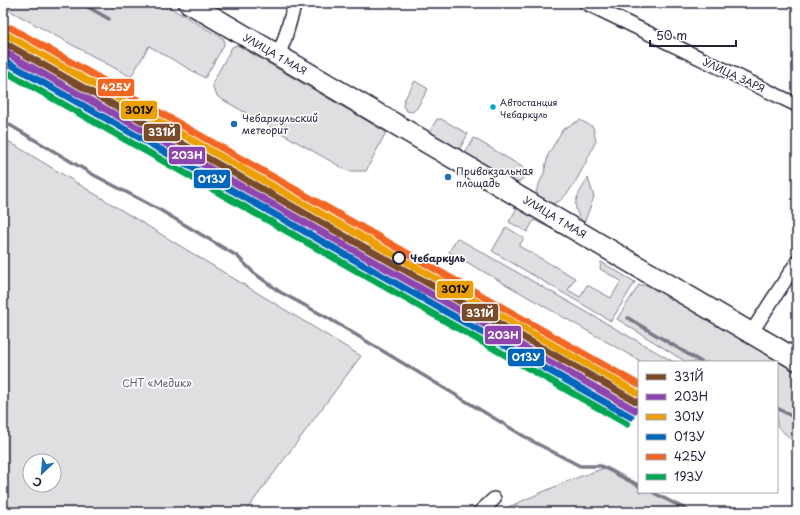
<svg xmlns="http://www.w3.org/2000/svg" width="800" height="515" viewBox="0 0 800 515" font-family="'Playpen Sans',sans-serif">
<rect width="100%" height="100%" fill="#fff"/>
<filter id="ink" filterUnits="userSpaceOnUse"><feTurbulence type="fractalNoise" baseFrequency=".025" numOctaves="2"/><feDisplacementMap in="SourceGraphic" scale="8" xChannelSelector="R" yChannelSelector="G"/><feConvolveMatrix kernelMatrix="1 2 1 2 8 2 1 2 1" color-interpolation-filters="sRGB"/></filter>
<g filter="url(#ink)">
<path fill="#dfdfe2" stroke="#80808e" fill-rule="evenodd" d="M 3,3 L 162,3 L 224,39 L 224,45 L 205,78 L 149,46 L 131,77 L 3,7 Z
M 237,45 L 386,132 L 366,171 L 348,171 L 218,97 L 213,89 L 213,82 L 232,47 Z
M 415,81 L 428,89 L 417,108 L 412,112 L 407,111 L 403,106 L 404,100 Z
M 437,119 L 441,119 L 468,134 L 459,150 L 432,134 L 431,129 Z
M 580,120 L 593,127 L 596,141 C 589,154 566,214 546,202 C 540,198 538,196 536,191 L 544,173 L 548,155 L 563,129 Z
M 3,138 L 361,356 L 245,512 L 3,512 ZM 30,461 L 54,461 L 54,485 L 30,485 Z
M 474,138 L 524,168 C 526,176 523,181 515,183 L 465,153 Z
M 588,178 L 594,197 L 584,223 C 568,205 578,196 588,178 Z
M 518,206 L 574,241 L 534,220 L 527,232 L 509,222 Z
M 506,227 L 524,238 L 519,246 L 575,278 L 568,290 L 580,297 L 587,285 L 611,298 L 621,281 L 600,269 L 601,262 L 635,282 L 611,321 L 492,251 Z
M 457,238 L 674,362 L 642,362 L 449,252 Z
M 639,285 L 654,285 L 797,372 L 797,445 L 777,426 L 777,362 L 686,362 L 617,319 Z
M 607,467 L 639,484 L 639,492 L 653,492 L 689,512 L 497,512 L 568,481 Z"/>
<g fill="none" stroke-linecap="round" stroke-linejoin="round">
<path stroke="#7a7a88" stroke-width="3.5" d="M 81,3 L 109,19
M 3,121 L 92,174 L 160,210 L 237,256 L 254,273 L 280,292 L 328,318 L 532,441 L 580,466 L 601,466 L 639,486
M 628,318 L 701,362
M 777,408 L 793,417
M 652,492 L 691,512"/>
<g stroke="#22223b" stroke-width="16">
<path id="street" d="M 586,3 L 797,105
M 277,56 L 284,41 L 295,3
M 751,333 L 797,262
M 480,512 L 494,499"/>
</g>
<g stroke="#22223b" stroke-width="23">
<path id="primary" d="M 189,3 L 797,360"/>
</g>
<use href="#street" stroke="#fff" stroke-width="13"/>
<use href="#primary" stroke="#fff" stroke-width="20"/>
<g stroke="#fff" stroke-width="10">
<path id="rail-1" d="M 3,42 L 639,403"/>
</g>
<g stroke="#fff" stroke-width="10">
<path id="rail-2" d="M 3,51 L 635,410"/>
</g>
<g stroke="#fff" stroke-width="10">
<path id="rail-3" d="M 7,35 L 639,394"/>
</g>
<g stroke="#fff" stroke-width="10">
<path id="rail-4" d="M 3,60 L 631,417"/>
</g>
<g stroke="#fff" stroke-width="10">
<path id="rail-5" d="M 11,28 L 639,385"/>
</g>
<g stroke="#fff" stroke-width="10">
<path id="rail-6" d="M 3,70 L 627,424"/>
</g>
<use href="#rail-1" stroke="#7a4b2a" stroke-width="7"/>
<use href="#rail-2" stroke="#8e44ad" stroke-width="7"/>
<use href="#rail-3" stroke="#ec9f03" stroke-width="7"/>
<use href="#rail-4" stroke="#0065bd" stroke-width="7"/>
<use href="#rail-5" stroke="#f26522" stroke-width="7"/>
<use href="#rail-6" stroke="#00a651" stroke-width="7"/>
</g>
</g>
<circle fill="#00a9ce" stroke="#fff" stroke-width="1.5" cx="493" cy="107" r="3.5"/>
<g fill="#1f6fb2" stroke="#fff" stroke-width="1.5">
<circle cx="234" cy="124" r="4"/>
<circle cx="448" cy="177" r="4"/>
</g>
<circle fill="#fff" stroke="#22223b" stroke-width="2" cx="399" cy="258" r="6"/>
<g text-anchor="middle" stroke-width="3.5" stroke-linejoin="round" paint-order="stroke">
<g font-size="9" fill="#22223b" stroke="#fff" text-anchor="start">
<text x="500" y="106">Автостанция<tspan x="500" dy="12">Чебаркуль</tspan></text>
</g>
<g font-size="10" fill="#22223b" stroke="#fff">
<text transform="translate(275 54) rotate(30)" y="4">УЛИЦА 1 МАЯ</text>
<text transform="translate(734 75) rotate(25)" y="4">УЛИЦА ЗАРЯ</text>
<text transform="translate(555 217) rotate(31)" y="4">УЛИЦА 1 МАЯ</text>
</g>
<g font-size="10" fill="#22223b" stroke="#fff" text-anchor="start">
<text x="242" y="122">Чебаркульский<tspan x="242" dy="12">метеорит</tspan></text>
<text x="456" y="175">Привокзальная<tspan x="456" dy="12">площадь</tspan></text>
</g>
<g font-size="10" font-weight="bold" fill="#22223b" stroke="#fff" text-anchor="start">
<text x="410" y="262">Чебаркуль</text>
</g>
<g font-size="10" fill="#5b5b6d" stroke="#fff">
<text x="157" y="387">СНТ «Медик»</text>
</g>
</g>
<g stroke="#fff" stroke-width="1.5">
<rect x="97" y="78" width="38" height="19" rx="4" fill="#f26522"/>
<rect x="120" y="100" width="38" height="20" rx="4" fill="#ec9f03"/>
<rect x="143" y="123" width="38" height="19" rx="4" fill="#7a4b2a"/>
<rect x="168" y="146" width="38" height="19" rx="4" fill="#8e44ad"/>
<rect x="193" y="169" width="38" height="20" rx="4" fill="#0065bd"/>
<rect x="436" y="280" width="38" height="19" rx="4" fill="#ec9f03"/>
<rect x="461" y="303" width="38" height="19" rx="4" fill="#7a4b2a"/>
<rect x="484" y="325" width="38" height="20" rx="4" fill="#8e44ad"/>
<rect x="507" y="348" width="38" height="19" rx="4" fill="#0065bd"/>
</g>
<g font-size="11" text-anchor="middle" font-weight="bold" fill="#fff">
<text x="116" y="91">425У</text>
<text x="162" y="136">331Й</text>
<text x="187" y="159">203Н</text>
<text x="212" y="183">013У</text>
<text x="480" y="317">331Й</text>
<text x="503" y="339">203Н</text>
<text x="526" y="361">013У</text>
</g>
<g font-size="11" text-anchor="middle" font-weight="bold" fill="#111">
<text x="139" y="114">301У</text>
<text x="455" y="293">301У</text>
</g>
<rect width="800" height="515" fill="none" stroke="#fff" stroke-width="16"/>
<rect x="8" y="8" width="784" height="499" fill="none" stroke="#22223b" stroke-width="1.5" filter="url(#ink)"/>
<rect x="638" y="361" width="140" height="132" fill="#ffffff" stroke="#a7a7b1"/>
<rect x="646" y="374" width="20" height="6" fill="#7a4b2a" stroke="#a7a7b1"/>
<text x="674" y="381" font-size="12" fill="#22223b">331Й</text>
<rect x="646" y="394" width="20" height="6" fill="#8e44ad" stroke="#a7a7b1"/>
<text x="674" y="401" font-size="12" fill="#22223b">203Н</text>
<rect x="646" y="414" width="20" height="6" fill="#ec9f03" stroke="#a7a7b1"/>
<text x="674" y="421" font-size="12" fill="#22223b">301У</text>
<rect x="646" y="434" width="20" height="6" fill="#0065bd" stroke="#a7a7b1"/>
<text x="674" y="441" font-size="12" fill="#22223b">013У</text>
<rect x="646" y="454" width="20" height="6" fill="#f26522" stroke="#a7a7b1"/>
<text x="674" y="461" font-size="12" fill="#22223b">425У</text>
<rect x="646" y="474" width="20" height="6" fill="#00a651" stroke="#a7a7b1"/>
<text x="674" y="481" font-size="12" fill="#22223b">193У</text>
<g transform="translate(42 473) rotate(206)"><circle r="19" fill="#ffffff" stroke="#a7a7b1"/>
<path d="M0-3L7 15L0 10L-7 15Z" fill="#1f6fb2"/>
<text y="-6" font-size="11" font-weight="bold" text-anchor="middle" fill="#22223b">С</text>
</g>
<path d="M650 40v6h86v-6" fill="none" stroke="#22223b" stroke-width="2"/>
<text x="656" y="40" font-size="12" fill="#22223b" stroke="#ffffff" stroke-width="3" paint-order="stroke">50 m</text>
</svg>
